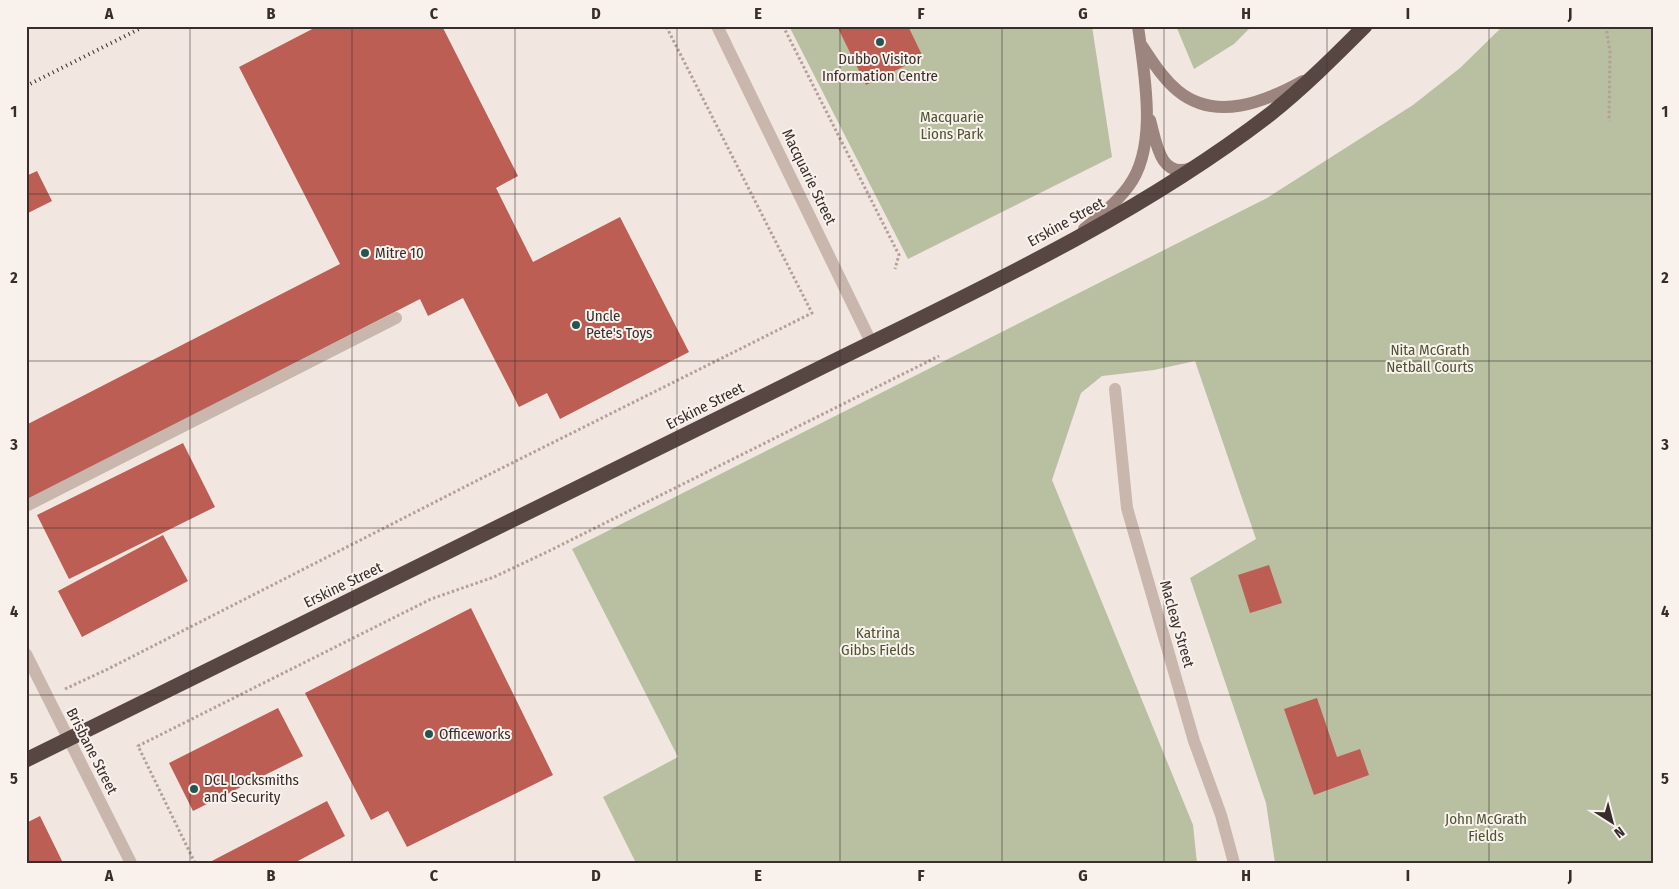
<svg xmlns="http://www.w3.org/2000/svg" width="1679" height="889" viewBox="0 0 1679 889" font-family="'Fira Sans Condensed',sans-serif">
<rect width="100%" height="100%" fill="#f1e7e0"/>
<path fill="#b9bfa1" d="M 789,26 L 1092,26 L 1112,157 L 908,259 Z
M 1176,26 L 1252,26 L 1234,44 L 1194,69 Z
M 1503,26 L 1653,26 L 1653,863 L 1275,863 L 1266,803 L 1190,578 L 1256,539 L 1195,361 L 1154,370 L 1102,376 L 1081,393 L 1052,480 L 1193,825 L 1197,863 L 636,863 L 603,797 L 678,757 L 572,549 L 1267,198 L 1413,105 L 1460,68 Z"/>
<path fill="#bc5e53" d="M 318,26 L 442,26 L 518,176 L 496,188 L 533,262 L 620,217 L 689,352 L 560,419 L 547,393 L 519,407 L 463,298 L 428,316 L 420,299 L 26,501 L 26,425 L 340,264 L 239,67 Z
M 837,26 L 908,26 L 923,57 L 866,85 Z
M 37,171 L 52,201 L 26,214 L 26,176 Z
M 183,443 L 215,507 L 69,579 L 37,515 Z
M 163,535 L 188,581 L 82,637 L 58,591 Z
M 1269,565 L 1282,603 L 1250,613 L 1238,575 Z
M 471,608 L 553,775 L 407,847 L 388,811 L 371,820 L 305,693 Z
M 1317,698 L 1337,757 L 1360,749 L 1369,775 L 1314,795 L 1284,709 Z
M 278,708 L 303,756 L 193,811 L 169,763 Z
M 327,801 L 345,836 L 294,863 L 208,863 Z
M 40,816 L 63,863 L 26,863 L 26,823 Z"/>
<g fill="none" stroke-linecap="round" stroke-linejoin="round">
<path stroke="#b4a097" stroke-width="3" stroke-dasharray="2.5 2.5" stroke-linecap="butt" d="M 783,26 L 899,255 L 895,269
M 1606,26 L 1610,52 L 1609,121
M 65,689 L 108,669 L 484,477 L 812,313 L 666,26
M 195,863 L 138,746 L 431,599 L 494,577 L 549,551 L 939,356"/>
<path stroke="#c9b6ad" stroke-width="12" d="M 26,506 L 396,318"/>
<path stroke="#c9b6ad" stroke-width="12" d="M 717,26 L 871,342
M 1115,389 L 1127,508 L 1194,741 L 1221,815 L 1234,863
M 26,654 L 131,863"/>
<path stroke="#9c857e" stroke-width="12" d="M 1142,46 C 1153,62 1163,79 1178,91 C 1216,122 1265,102 1303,81
M 1150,120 C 1156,141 1160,180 1191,168
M 1084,229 C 1100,216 1116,203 1128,187 C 1159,147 1144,73 1138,26"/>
<path stroke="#584643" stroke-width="15" d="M 26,760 C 278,633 533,511 786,385 C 949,303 1123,227 1269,115 C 1303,88 1334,57 1365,26"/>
<path stroke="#382d2b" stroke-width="4" stroke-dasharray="1 4" stroke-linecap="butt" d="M 26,86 L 145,26"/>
</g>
<path fill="none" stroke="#382d2b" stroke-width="1" stroke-opacity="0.55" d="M 190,26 L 190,863M 352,26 L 352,863M 515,26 L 515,863M 677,26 L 677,863M 840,26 L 840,863M 1002,26 L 1002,863M 1164,26 L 1164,863M 1327,26 L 1327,863M 1489,26 L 1489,863M 26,194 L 1653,194M 26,361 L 1653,361M 26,528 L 1653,528M 26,695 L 1653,695"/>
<g fill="#235652" stroke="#f9f1ec" stroke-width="2">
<circle cx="880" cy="42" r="5"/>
<circle cx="365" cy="253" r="5"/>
<circle cx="576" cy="325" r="5"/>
<circle cx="429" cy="734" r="5"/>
<circle cx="194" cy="789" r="5"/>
</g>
<g text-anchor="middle" stroke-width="4" stroke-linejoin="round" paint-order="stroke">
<g font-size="15" fill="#382d2b" stroke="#f9f1ec" text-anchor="start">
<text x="880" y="64" text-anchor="middle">Dubbo Visitor<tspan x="880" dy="17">Information Centre</tspan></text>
<text x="375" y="258">Mitre 10</text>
<text x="586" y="321">Uncle<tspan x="586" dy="17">Pete's Toys</tspan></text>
<text x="439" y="739">Officeworks</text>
<text x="204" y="785">DCL Locksmiths<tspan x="204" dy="17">and Security</tspan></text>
</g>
<g font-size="15" fill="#4c5431" stroke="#f9f1ec">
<text x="952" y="122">Macquarie<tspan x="952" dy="17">Lions Park</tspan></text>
<text x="1430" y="355">Nita McGrath<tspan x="1430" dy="17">Netball Courts</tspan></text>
<text x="878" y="638">Katrina<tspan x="878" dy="17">Gibbs Fields</tspan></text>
<text x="1486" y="824">John McGrath<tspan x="1486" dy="17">Fields</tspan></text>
</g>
<g font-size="15" fill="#382d2b" stroke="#f9f1ec">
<text transform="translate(809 177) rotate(64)" y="5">Macquarie Street</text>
<text transform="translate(1066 222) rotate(-29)" y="5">Erskine Street</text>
<text transform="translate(705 406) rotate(-27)" y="5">Erskine Street</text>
<text transform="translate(343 585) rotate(-26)" y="5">Erskine Street</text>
<text transform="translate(1177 624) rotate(74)" y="5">Macleay Street</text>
<text transform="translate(92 751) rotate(63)" y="5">Brisbane Street</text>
</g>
</g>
<rect width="1679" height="889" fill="none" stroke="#f9f1ec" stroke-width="55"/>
<g transform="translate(1612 822) rotate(144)" stroke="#f9f1ec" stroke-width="4" paint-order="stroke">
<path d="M0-4L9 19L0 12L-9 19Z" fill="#382d2b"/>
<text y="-8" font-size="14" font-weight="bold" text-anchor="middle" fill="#382d2b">N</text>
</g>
<rect x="28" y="28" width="1624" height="834" fill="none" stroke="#382d2b" stroke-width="2"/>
<g font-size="16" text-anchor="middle" font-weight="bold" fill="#382d2b">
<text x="109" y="19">A</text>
<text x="271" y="19">B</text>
<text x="434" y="19">C</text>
<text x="596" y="19">D</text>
<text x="758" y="19">E</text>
<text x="921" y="19">F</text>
<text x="1083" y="19">G</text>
<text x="1246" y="19">H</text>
<text x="1408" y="19">I</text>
<text x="1570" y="19">J</text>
<text x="14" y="117">1</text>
<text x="1665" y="117">1</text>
<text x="14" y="283">2</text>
<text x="1665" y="283">2</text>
<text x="14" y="450">3</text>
<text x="1665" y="450">3</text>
<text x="14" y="617">4</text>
<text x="1665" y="617">4</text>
<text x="14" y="784">5</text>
<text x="1665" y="784">5</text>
<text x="109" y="881">A</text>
<text x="271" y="881">B</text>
<text x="434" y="881">C</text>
<text x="596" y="881">D</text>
<text x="758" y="881">E</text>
<text x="921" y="881">F</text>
<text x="1083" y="881">G</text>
<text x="1246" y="881">H</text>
<text x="1408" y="881">I</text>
<text x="1570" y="881">J</text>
</g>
</svg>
